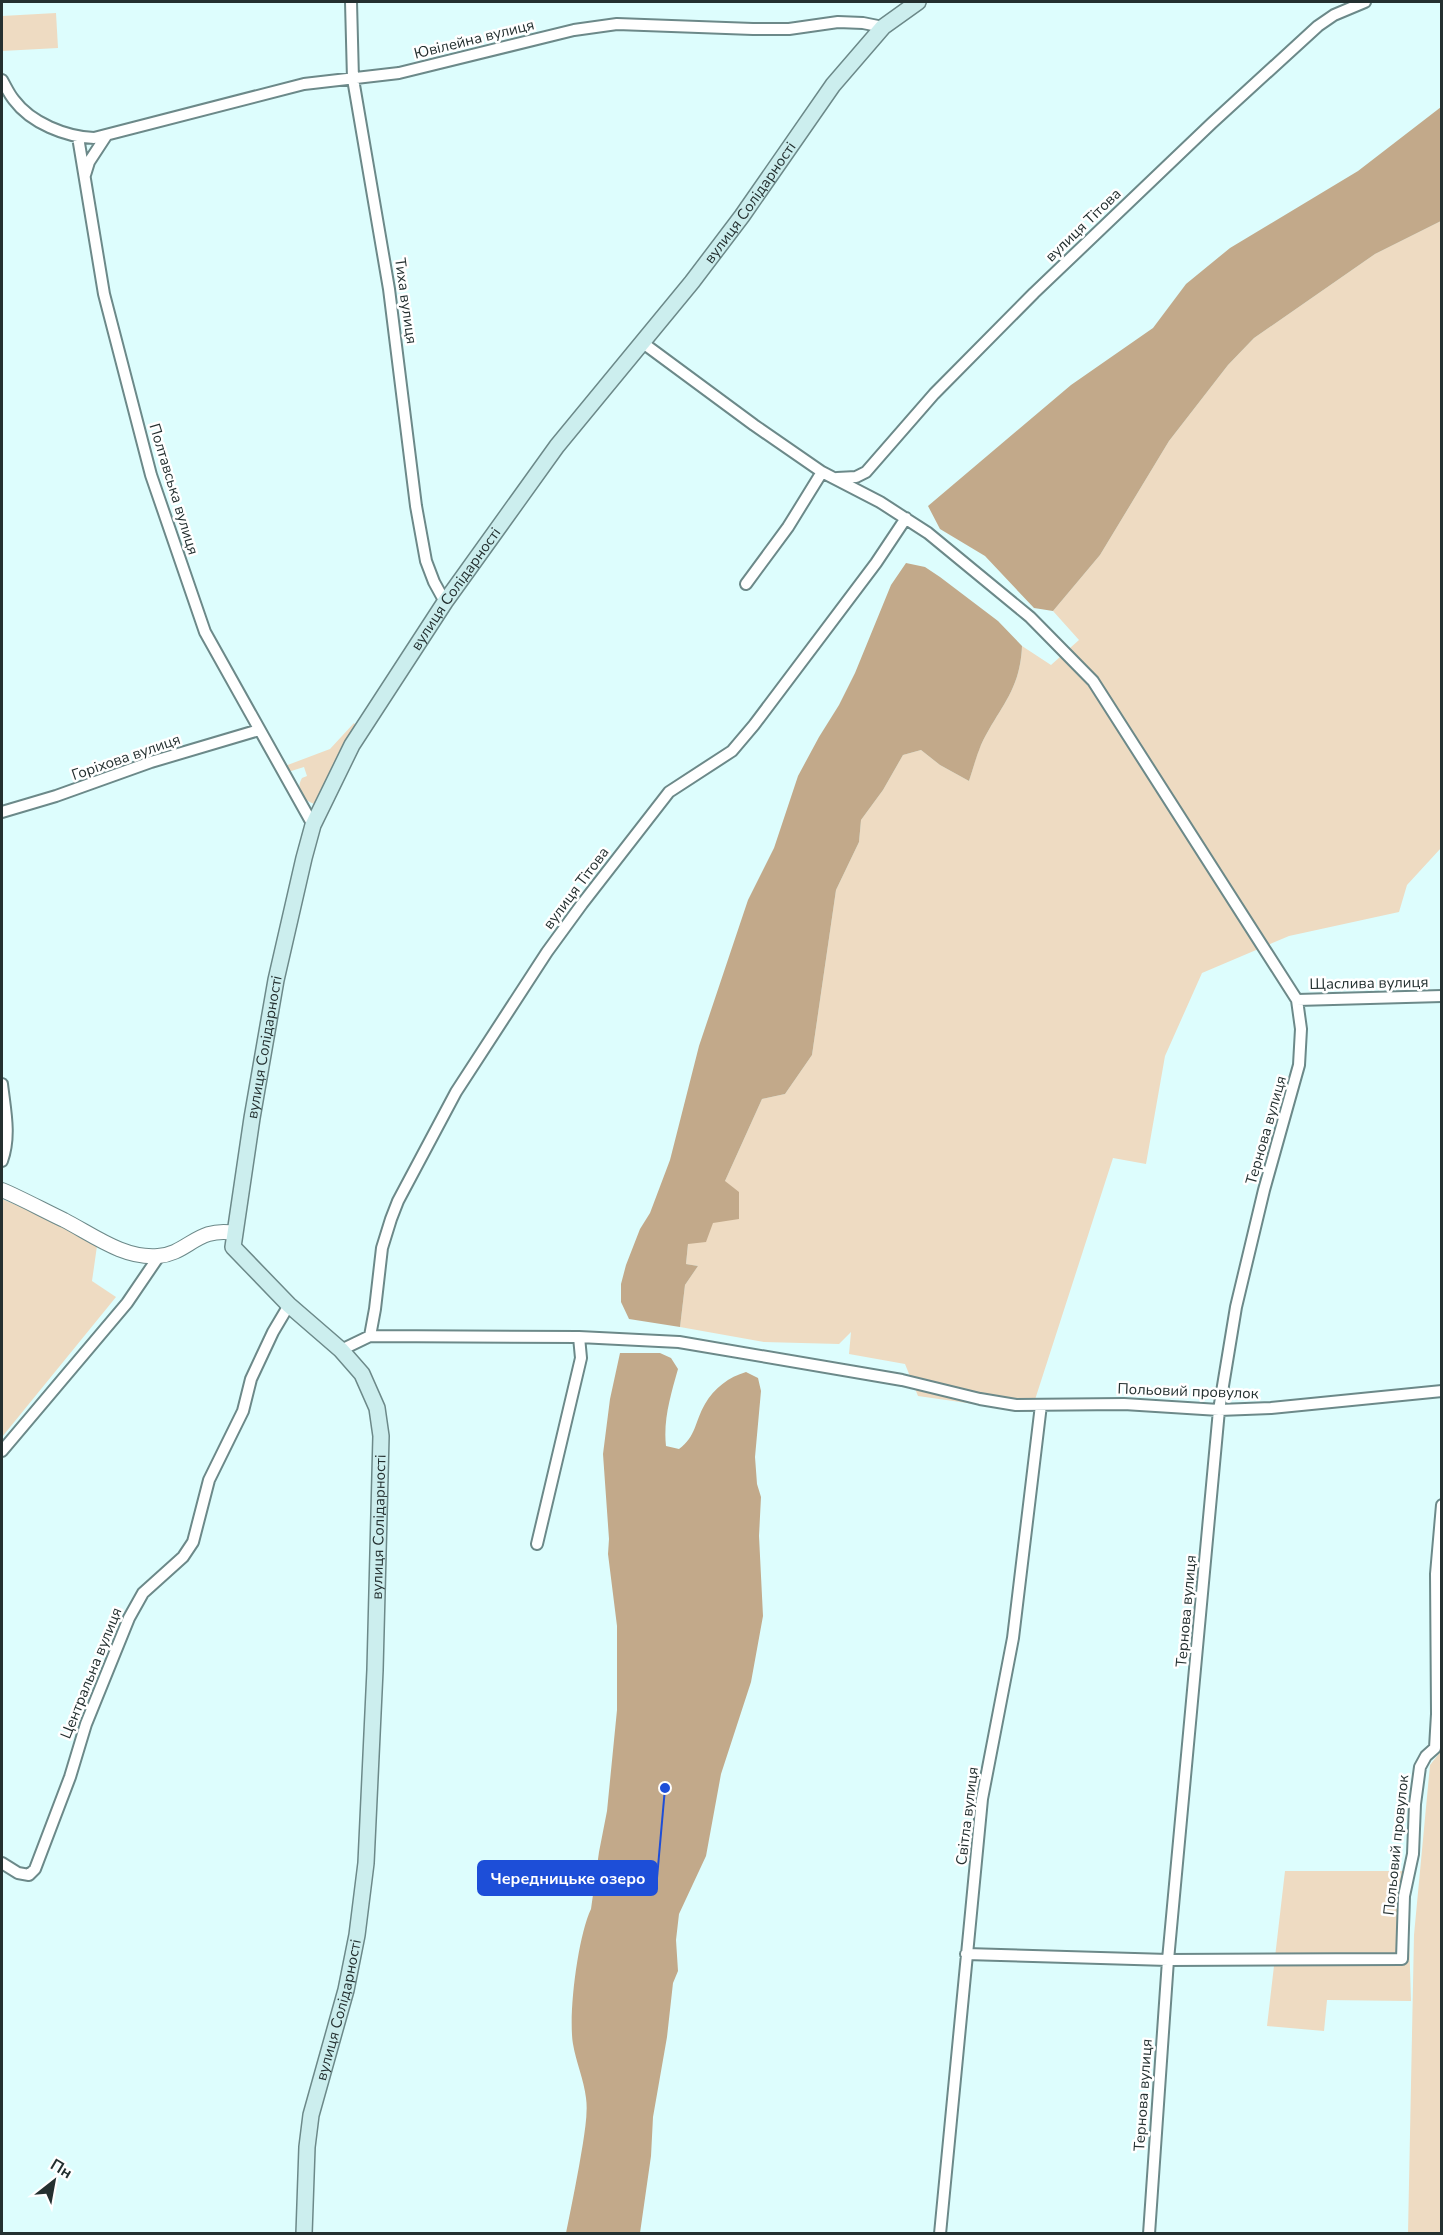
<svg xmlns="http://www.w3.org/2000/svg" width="1443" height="2235" viewBox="0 0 1443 2235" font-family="'Nunito Sans',sans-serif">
<rect width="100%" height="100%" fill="#ddfdfd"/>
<path fill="#eedbc2" d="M 56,13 L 58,48 L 2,51 L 2,16 Z
M 1441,221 L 1441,848 L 1407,885 L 1399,912 L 1289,936 L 1202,973 L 1165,1056 L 1146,1164 L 1113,1158 L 1031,1412 L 918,1396 L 905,1364 L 849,1354 L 851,1332 L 839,1344 L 764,1342 L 680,1327 L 685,1285 L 698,1266 L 686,1264 L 688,1244 L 725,1181 L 762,1099 L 785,1094 L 812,1055 L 836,890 L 859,842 L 861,820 L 883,790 L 903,755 L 921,750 L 940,765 L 969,781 C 973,769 976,756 981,745 C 999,707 1020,692 1022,646 L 1051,665 L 1079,640 L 1053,611 L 1100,555 L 1169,441 L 1228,365 L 1254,338 L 1375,254 Z
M 354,723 L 357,727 L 315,804 C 303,801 295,790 302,778 L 307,776 L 304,767 L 288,772 L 285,766 L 330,749 Z
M 2,1199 L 61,1224 L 97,1246 L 92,1281 L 116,1297 L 2,1437 Z
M 1441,1751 L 1441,2233 L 1408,2233 L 1414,1935 L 1430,1765 Z
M 1285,1871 L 1407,1871 L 1411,2001 L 1327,2000 L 1324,2031 L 1267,2026 Z"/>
<path fill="#c2a98a" d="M 1441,107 L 1441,221 L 1375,254 L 1254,338 L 1228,365 L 1169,441 L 1100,555 L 1053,611 L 1034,608 L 985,556 L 940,529 L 928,506 L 1071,385 L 1153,328 L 1186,284 L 1230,248 L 1358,171 Z
M 906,563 L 925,567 L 940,577 L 998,621 L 1022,646 C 1020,692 999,707 981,745 C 976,757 973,769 969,781 L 940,765 L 921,750 L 903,755 L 883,790 L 861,820 L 859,842 L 836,890 L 812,1055 L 785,1094 L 762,1099 L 725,1181 L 739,1192 L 739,1219 L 713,1223 L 706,1242 L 688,1244 L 686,1264 L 698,1266 L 685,1285 L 680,1327 L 629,1319 L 621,1302 L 621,1284 L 626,1265 L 640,1229 L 650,1213 L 670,1160 L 699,1046 L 748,900 L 774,848 L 798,776 L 819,737 L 839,705 L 855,673 L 891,585 Z
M 620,1353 L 660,1353 L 671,1358 L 678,1369 C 671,1394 663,1420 666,1446 L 679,1449 C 696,1437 695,1421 705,1404 C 714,1388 729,1377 746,1372 L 758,1378 L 761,1391 L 755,1457 L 757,1484 L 761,1497 L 759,1536 L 763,1616 L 751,1682 L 721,1774 L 706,1856 L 679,1914 L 676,1940 L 678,1971 L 673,1983 L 667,2037 L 653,2117 L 651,2156 L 640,2233 L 566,2233 C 572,2203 578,2174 583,2143 C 585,2129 588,2112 586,2098 C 584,2080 576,2062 573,2044 C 568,2014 578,1936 591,1909 L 599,1852 L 607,1811 L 617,1710 L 617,1626 L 608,1554 L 609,1539 L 603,1454 L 610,1399 Z"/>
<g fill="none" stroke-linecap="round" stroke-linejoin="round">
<g stroke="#6c8989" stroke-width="14">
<path id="minor" d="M 351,2 L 353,79 L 389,289 L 416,506 L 426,561 L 434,582 L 445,602
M 2,80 C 6,87 9,94 14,100 C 31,123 66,137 94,138 L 304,84 L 399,73 L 574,30 L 617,24 L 753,29 L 789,29 L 838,22 L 863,23 L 883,27
M 78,137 L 104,294 L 151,475 L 205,632 L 313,825
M 85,175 L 89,162 L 106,136
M 643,343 L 754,425 L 822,472 L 880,502 L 928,533 L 1030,617 L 1093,681 L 1297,1000 L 1301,1029 L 1299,1065 L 1264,1190 L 1236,1307 L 1219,1410 L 1168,1960 L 1149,2234
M 837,478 L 856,477 L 866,472 L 934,394 L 1034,293 L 1212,123 L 1318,26 L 1334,15 L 1365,2
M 746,584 L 788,527 L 822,472
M 2,812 L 56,796 L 151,762 L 259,730
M 1297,1000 L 1442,996
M 2,1084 C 5,1110 11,1136 2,1161
M 370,1336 L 375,1309 L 382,1248 L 391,1219 L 398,1201 L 456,1092 L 547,952 L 582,904 L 669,792 L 732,751 L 754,725 L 876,563 L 906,518
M 341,1350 L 370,1336 L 579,1337 L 679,1342 L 902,1380 L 980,1399 L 1016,1405 L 1124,1404 L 1219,1410 L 1271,1408 L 1442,1391
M 2,1451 L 127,1303 L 159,1256
M 537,1544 L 581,1358 L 579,1337
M 2,1863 L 18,1873 L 29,1875 L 35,1869 L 70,1777 L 86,1724 L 129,1618 L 143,1593 L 183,1557 L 193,1542 L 209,1480 L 243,1411 L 251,1379 L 273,1332 L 289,1305
M 966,1954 L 1168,1960 L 1402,1959 L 1404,1896 L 1413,1854 L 1415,1804 L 1420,1767 L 1426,1756 L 1435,1748 L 1437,1714 L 1436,1574 L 1442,1505
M 940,2234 L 982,1799 L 1013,1638 L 1041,1405"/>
</g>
<g stroke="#6c8989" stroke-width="16">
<path id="tertiary" d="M 2,1190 C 23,1199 43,1210 64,1220 C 93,1235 124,1259 158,1256 C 188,1254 197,1226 235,1233"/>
</g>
<g stroke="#6c8989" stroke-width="18">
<g id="secondary">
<path id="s1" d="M 304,2234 L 307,2147 L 311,2115 L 346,1990 L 357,1935 L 366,1863 L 375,1670 L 381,1436 L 377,1408 L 362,1374 L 341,1350 L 289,1305 L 233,1247 L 252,1118 L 276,980 L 304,858 L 313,825 L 352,745 L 445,602 L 557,446 L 692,282 L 742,216 L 833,85 L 883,27 L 918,2"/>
</g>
</g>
<use href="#minor" stroke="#fff" stroke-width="10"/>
<use href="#tertiary" stroke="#fff" stroke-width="14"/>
<use href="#secondary" stroke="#cee" stroke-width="15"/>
</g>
<g text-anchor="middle" stroke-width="5" stroke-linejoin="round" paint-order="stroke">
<g font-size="15" fill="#243030" stroke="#fff">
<text transform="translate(474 39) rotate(-14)" y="5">Ювілейна вулиця</text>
<text dy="5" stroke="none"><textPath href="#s1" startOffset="2244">вулиця Солідарності</textPath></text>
<text transform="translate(1083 225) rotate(-44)" y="5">вулиця Тітова</text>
<text transform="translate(406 301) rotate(82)" y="5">Тиха вулиця</text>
<text transform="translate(174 489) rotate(73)" y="5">Полтавська вулиця</text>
<text dy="5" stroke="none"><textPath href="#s1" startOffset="1758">вулиця Солідарності</textPath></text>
<text transform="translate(126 757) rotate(-19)" y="5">Горіхова вулиця</text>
<text transform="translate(576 888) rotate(-53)" y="5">вулиця Тітова</text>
<text transform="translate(1369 983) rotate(-1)" y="5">Щаслива вулиця</text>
<text dy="5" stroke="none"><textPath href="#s1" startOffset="1254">вулиця Солідарності</textPath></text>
<text transform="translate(1266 1130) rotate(-74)" y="5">Тернова вулиця</text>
<text transform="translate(1188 1391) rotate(2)" y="5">Польовий провулок</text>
<text dy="5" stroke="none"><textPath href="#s1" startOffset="714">вулиця Солідарності</textPath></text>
<text transform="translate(1186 1611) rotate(-85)" y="5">Тернова вулиця</text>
<text transform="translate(91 1673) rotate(-68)" y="5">Центральна вулиця</text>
<text transform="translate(967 1816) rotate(-83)" y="5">Світла вулиця</text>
<text transform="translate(1396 1845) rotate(-84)" y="5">Польовий провулок</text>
<text dy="5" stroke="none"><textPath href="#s1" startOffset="228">вулиця Солідарності</textPath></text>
<text transform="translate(1143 2095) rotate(-86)" y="5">Тернова вулиця</text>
</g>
</g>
<path fill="none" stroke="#1d4ed8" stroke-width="2" d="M665 1788L657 1878"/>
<circle fill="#1d4ed8" stroke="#fff" stroke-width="2" cx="665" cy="1788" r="6"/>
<rect fill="#1d4ed8" stroke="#1d4ed8" stroke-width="2" x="478" y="1861" width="179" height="34" rx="6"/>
<g font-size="16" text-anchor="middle" font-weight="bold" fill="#fff">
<text x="568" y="1884">Чередницьке озеро</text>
</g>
<rect width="1443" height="2235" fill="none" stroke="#243030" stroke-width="6"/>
<g transform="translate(54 2181) rotate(31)" stroke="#ffffff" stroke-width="4.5" paint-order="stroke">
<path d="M0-4.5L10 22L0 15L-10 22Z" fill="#243030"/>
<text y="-9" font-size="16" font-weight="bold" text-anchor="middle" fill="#243030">Пн</text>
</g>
</svg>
